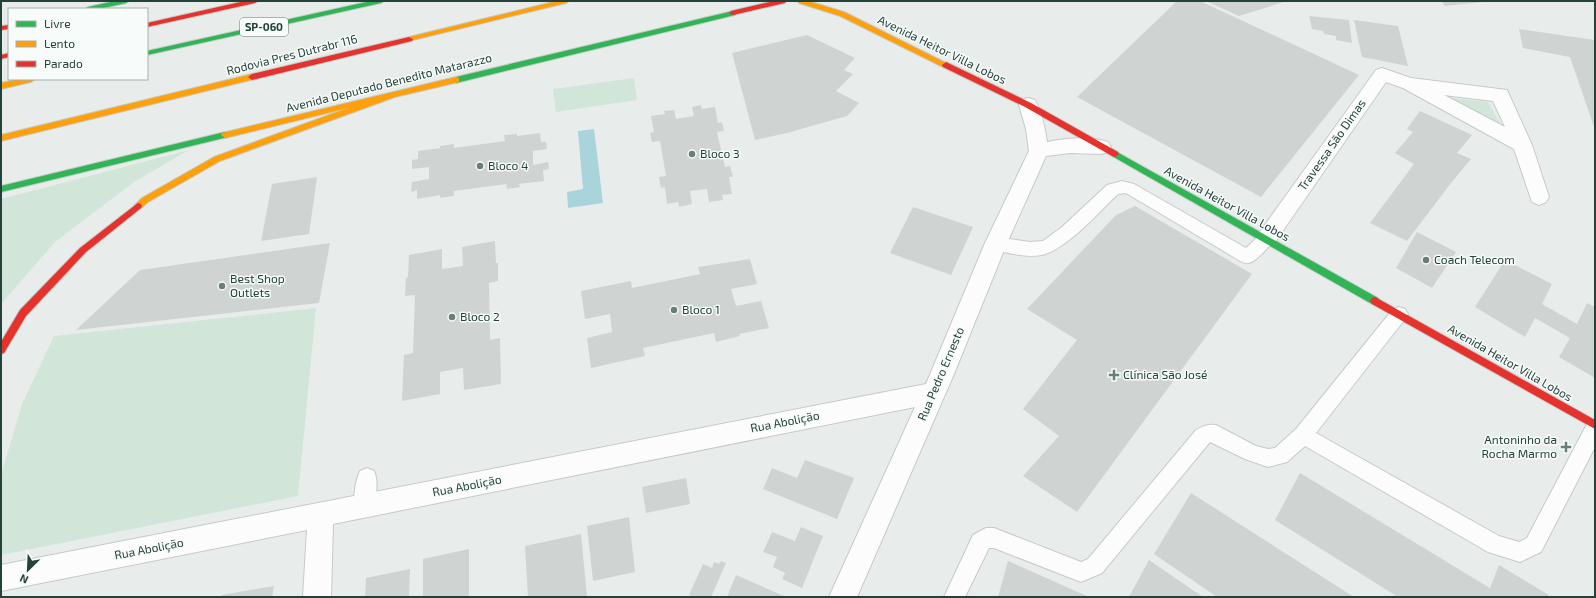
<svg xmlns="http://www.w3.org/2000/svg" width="1596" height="598" viewBox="0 0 1596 598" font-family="'Exo 2',sans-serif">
<rect width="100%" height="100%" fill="#e8edeb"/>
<path fill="#d1e6d8" d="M 634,78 L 637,100 L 556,112 L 553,89 Z
M 1443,97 L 1488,102 L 1502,127 Z
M 189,150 L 134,182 L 55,242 L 1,304 L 1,199 Z
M 316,308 L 298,496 L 1,555 L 1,475 L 22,404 L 54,336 Z"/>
<path fill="#a9d4db" d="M 594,129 L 603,203 L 568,208 L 567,192 L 583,189 L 578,131 Z"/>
<path fill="#cfd4d2" d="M 1177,1 L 1200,1 L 1359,75 L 1261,197 L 1077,97 Z
M 1206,1 L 1287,1 L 1239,16 Z
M 1441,1 L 1483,1 L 1483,2 L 1445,6 Z
M 1309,16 L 1349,20 L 1352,43 L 1336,40 L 1336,36 L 1324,34 L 1323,31 L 1312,29 Z
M 1354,20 L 1398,26 L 1408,66 L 1362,57 Z
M 1519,29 L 1595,40 L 1595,130 L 1570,57 L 1523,48 Z
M 807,35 L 855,58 L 844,70 L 853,74 L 836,91 L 859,103 L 847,116 L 787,133 L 755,140 L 732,53 Z
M 701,105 L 702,109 L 715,107 L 718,123 L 722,122 L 724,131 L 717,132 L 725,167 L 730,166 L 733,177 L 729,177 L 732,194 L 722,195 L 723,200 L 709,202 L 707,189 L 690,191 L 692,204 L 679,207 L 678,202 L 667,204 L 665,187 L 661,188 L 659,177 L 666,176 L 660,141 L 652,142 L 650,133 L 654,132 L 651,116 L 665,114 L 664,111 L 674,110 L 676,119 L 694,116 L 692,107 Z
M 1420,111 L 1472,135 L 1457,153 L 1471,159 L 1451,183 L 1407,241 L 1370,223 L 1414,164 L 1395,153 L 1413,132 L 1407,129 Z
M 540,133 L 541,142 L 546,142 L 547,149 L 533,151 L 533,165 L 548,162 L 549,169 L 543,170 L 544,181 L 519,184 L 520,187 L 507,189 L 506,184 L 454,191 L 454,196 L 440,198 L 440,195 L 417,199 L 417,190 L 411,192 L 412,182 L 429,179 L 429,167 L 412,169 L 412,160 L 418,159 L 418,151 L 440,148 L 440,146 L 454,144 L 454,148 L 505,141 L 504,135 L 517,134 L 517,136 Z
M 317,177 L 309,234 L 261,241 L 272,184 Z
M 1135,206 L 1252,274 L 1077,512 L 1023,476 L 1059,436 L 1023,409 L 1077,340 L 1027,309 L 1116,215 Z
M 913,207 L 973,227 L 951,275 L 890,253 Z
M 1417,232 L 1456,252 L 1432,288 L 1396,268 Z
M 495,241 L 496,263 L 498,263 L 498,281 L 489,283 L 490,340 L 500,338 L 501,384 L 464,390 L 463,368 L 440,372 L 440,394 L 402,401 L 404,355 L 413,353 L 415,295 L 405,296 L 406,278 L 408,277 L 409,255 L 442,249 L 442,269 L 463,266 L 462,247 Z
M 330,243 L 319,303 L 76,330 L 140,270 Z
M 750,259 L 757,284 L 731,289 L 736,306 L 761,301 L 769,328 L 739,334 L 740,336 L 716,342 L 714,333 L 643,348 L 645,356 L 591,368 L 587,338 L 612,332 L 610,314 L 585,319 L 581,291 L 631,281 L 632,288 L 700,274 L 698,267 Z
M 1505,260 L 1552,284 L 1542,304 L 1577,324 L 1587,303 L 1595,307 L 1595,378 L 1559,357 L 1570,338 L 1535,318 L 1525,337 L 1475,307 Z
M 805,460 L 854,478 L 837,519 L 763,489 L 772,468 L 797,478 Z
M 1300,473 L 1490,588 L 1499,565 L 1549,595 L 1548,597 L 1398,597 L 1275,520 Z
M 686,478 L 690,504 L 646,513 L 642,487 Z
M 1191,493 L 1354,597 L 1217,597 L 1154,554 Z
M 629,517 L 635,572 L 593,581 L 587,526 Z
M 801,527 L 823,536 L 802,588 L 782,579 L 785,573 L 773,567 L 777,557 L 763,552 L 772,532 L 795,541 Z
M 581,534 L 587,597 L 528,597 L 525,546 Z
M 469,549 L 469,597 L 423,597 L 423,559 Z
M 1149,560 L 1203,597 L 1129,597 Z
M 721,561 L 726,563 L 711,597 L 694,597 L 689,595 L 703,564 L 712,568 L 714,562 L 719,564 Z
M 1008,561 L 1089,597 L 998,597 Z
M 410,569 L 409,597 L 365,597 L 366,578 Z
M 736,575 L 786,597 L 727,597 Z
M 274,586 L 272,597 L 222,597 L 222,595 Z"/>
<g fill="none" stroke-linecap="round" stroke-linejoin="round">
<g stroke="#c5cac8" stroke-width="2">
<path id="lane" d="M 1122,181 L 1134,184 L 1246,248 C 1254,241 1260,231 1272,234 L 1274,239 C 1271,245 1255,263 1248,263 C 1247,264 1243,262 1242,262 L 1126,193 L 1118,194 C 1099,212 1067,249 1042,255 C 1025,258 1006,253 990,248 L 988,243 L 990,238 L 996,237 L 1030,242 L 1043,241 L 1062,227 L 1107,185 Z
M 1399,307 L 1405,309 L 1408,314 L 1405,319 L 1316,433 L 1499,536 L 1519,542 L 1527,538 L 1588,422 L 1595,419 L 1595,447 L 1541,552 L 1520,562 L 1488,552 L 1305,446 L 1287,462 L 1268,467 L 1245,459 L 1210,442 L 1102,573 L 1081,582 L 994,548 L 989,548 L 965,597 L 944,597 L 973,535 L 986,528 L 994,528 L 1081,562 L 1088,559 L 1196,430 C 1203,426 1208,424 1216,425 L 1256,446 L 1268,449 L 1275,448 L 1296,429 L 1393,309 Z
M 367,468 L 374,471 C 379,482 376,501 371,513 L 364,515 L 357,513 C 352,501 355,482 360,471 Z"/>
</g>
<g stroke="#c5cac8" stroke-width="2">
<path id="street" d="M 1382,68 L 1411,78 L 1507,90 L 1532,145 L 1549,197 L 1546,202 L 1539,205 L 1532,202 L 1514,149 L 1403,88 L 1386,82 L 1273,245 L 1266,247 L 1259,245 L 1256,239 L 1259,233 L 1376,70 ZM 1444,95 L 1493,101 L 1505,127 Z
M 1028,98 L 1035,100 C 1042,113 1045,128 1047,142 C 1067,138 1089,136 1108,142 L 1111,147 L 1108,152 L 1101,154 L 1070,153 L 1046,156 L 1007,243 L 954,374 L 857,597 L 829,597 L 915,407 L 333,524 L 331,597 L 303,597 L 307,530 L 1,591 L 1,565 L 926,384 L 985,243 L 1029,151 L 1026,129 L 1019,105 L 1021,100 Z"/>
</g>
<g stroke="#c3cbc8" stroke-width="2">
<path id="fast" d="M 115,1 L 129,1 L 126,3 L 99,9 L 85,9 L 88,7 Z
M 371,1 L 384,1 L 381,3 L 147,55 L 147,51 Z
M 733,11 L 737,13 L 735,15 L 456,83 L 452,80 L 456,77 Z
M 225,132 L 229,135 L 228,137 L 1,192 L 1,186 Z
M 1115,151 L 1378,298 L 1380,301 L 1378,304 L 1372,304 L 1112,156 L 1111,154 L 1112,152 Z"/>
</g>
<g stroke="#c3cbc8" stroke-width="2">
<path id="slow" d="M 557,1 L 569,1 L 566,3 L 409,41 L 405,39 L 409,37 Z
M 798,1 L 808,1 L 844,12 L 950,65 L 946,68 L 943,67 L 840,16 L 799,3 Z
M 252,74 L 256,77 L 255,79 L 1,141 L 1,135 Z
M 456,77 L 459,78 L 459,82 L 395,97 L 220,161 L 148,202 L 141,208 L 135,208 L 134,206 L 142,198 L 214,157 L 348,108 L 225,138 L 221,135 L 222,133 Z
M 20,79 L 35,79 L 31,82 L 1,89 L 1,83 Z"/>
</g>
<g stroke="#c3cbc8" stroke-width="2">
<path id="jam" d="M 245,1 L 258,1 L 255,3 L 147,27 L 147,23 Z
M 774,1 L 786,1 L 785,3 L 733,15 L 729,13 L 731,11 Z
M 9,25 L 9,29 L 1,30 L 1,26 Z
M 409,37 L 413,39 L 412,41 L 252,80 L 248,77 L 252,74 Z
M 9,53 L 9,57 L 1,59 L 1,55 Z
M 946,62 L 1031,103 L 1118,152 L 1119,154 L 1115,157 L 1112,156 L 1025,107 L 943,67 L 942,65 Z
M 138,203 L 141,204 L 142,206 L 141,208 L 86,252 L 26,316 L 4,353 L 1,354 L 1,342 L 20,310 L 80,248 Z
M 1375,297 L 1595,420 L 1595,429 L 1372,304 L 1370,301 L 1372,298 Z"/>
</g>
<use href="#lane" fill="#fcfcfc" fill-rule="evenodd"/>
<use href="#street" fill="#fcfcfc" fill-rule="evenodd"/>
<use href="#fast" fill="#30b455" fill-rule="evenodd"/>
<use href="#slow" fill="#ff9f0a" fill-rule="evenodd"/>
<use href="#jam" fill="#e5322d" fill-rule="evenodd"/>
</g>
<g fill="#697e78" stroke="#f7fbf9" stroke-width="1.5">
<circle cx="692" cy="154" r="4"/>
<circle cx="480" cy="166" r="4"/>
<circle cx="1426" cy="260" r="4"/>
<circle cx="222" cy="286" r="4"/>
<circle cx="674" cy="310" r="4"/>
<circle cx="452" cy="317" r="4"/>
<path d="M1112 369h4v4h4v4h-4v4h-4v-4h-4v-4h4z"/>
<path d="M1564 441h4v4h4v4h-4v4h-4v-4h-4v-4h4z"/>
</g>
<g text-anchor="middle" stroke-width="3" stroke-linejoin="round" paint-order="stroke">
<rect fill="#f7fbf9" stroke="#637a73" stroke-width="1" x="240" y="18" width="48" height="18" rx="3"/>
<g font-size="11" font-weight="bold" fill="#24423a">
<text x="264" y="31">SP-060</text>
</g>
<g font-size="12" fill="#24423a" stroke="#f7fbf9">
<text transform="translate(942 50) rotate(26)" y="4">Avenida Heitor Villa Lobos</text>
<text transform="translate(292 55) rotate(-14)" y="4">Rodovia Pres Dutrabr 116</text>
<text transform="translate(389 83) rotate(-14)" y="4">Avenida Deputado Benedito Matarazzo</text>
<text transform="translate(1332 145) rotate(-55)" y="4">Travessa São Dimas</text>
<text transform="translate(1227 204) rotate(29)" y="4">Avenida Heitor Villa Lobos</text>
<text transform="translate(1510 363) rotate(30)" y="4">Avenida Heitor Villa Lobos</text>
<text transform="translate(941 374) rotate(-67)" y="4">Rua Pedro Ernesto</text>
<text transform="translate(785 422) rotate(-11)" y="4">Rua Abolição</text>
<text transform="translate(467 486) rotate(-11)" y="4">Rua Abolição</text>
<text transform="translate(149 549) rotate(-11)" y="4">Rua Abolição</text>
</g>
<g font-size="12" fill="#24423a" stroke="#f7fbf9" text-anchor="start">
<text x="700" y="158">Bloco 3</text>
<text x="488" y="170">Bloco 4</text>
<text x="1434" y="264">Coach Telecom</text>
<text x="230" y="283">Best Shop<tspan x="230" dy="14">Outlets</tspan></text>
<text x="682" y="314">Bloco 1</text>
<text x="460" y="321">Bloco 2</text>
<text x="1123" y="379">Clínica São José</text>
<text x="1557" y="444" text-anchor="end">Antoninho da<tspan x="1557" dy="14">Rocha Marmo</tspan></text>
</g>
</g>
<rect width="1596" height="598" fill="none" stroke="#24423a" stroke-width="4"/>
<rect x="8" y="8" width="140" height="72" fill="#f7fbf9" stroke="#a3b1ad"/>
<rect x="16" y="21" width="20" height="6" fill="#30b455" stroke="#a3b1ad"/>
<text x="44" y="28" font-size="12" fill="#24423a">Livre</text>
<rect x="16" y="41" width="20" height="6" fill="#ff9f0a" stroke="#a3b1ad"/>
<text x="44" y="48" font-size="12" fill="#24423a">Lento</text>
<rect x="16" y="61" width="20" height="6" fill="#e5322d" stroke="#a3b1ad"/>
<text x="44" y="68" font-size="12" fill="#24423a">Parado</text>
<g transform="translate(28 570) rotate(204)" stroke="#f7fbf9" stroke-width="3" paint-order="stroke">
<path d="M0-3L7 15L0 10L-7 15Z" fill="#24423a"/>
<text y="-6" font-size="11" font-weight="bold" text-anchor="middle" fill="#24423a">N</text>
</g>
</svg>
